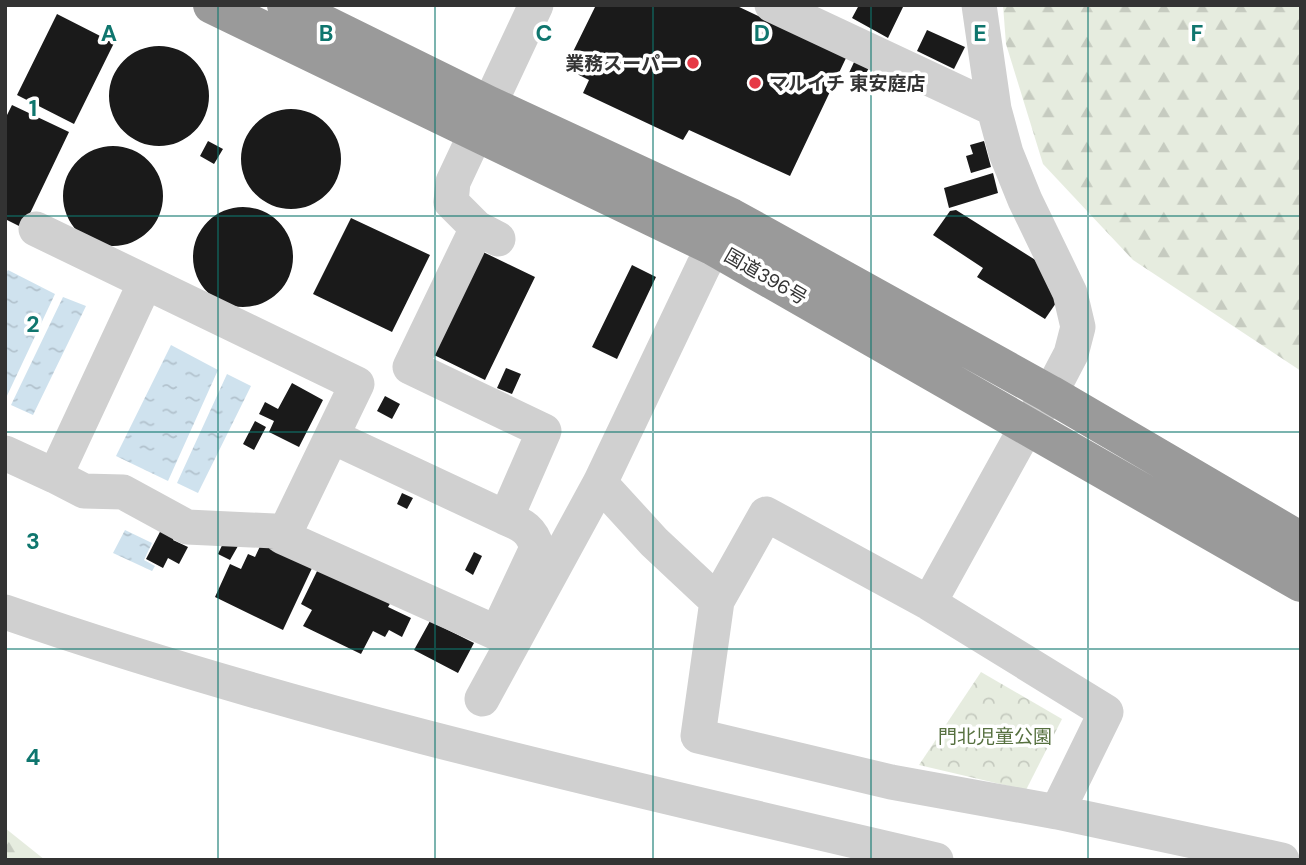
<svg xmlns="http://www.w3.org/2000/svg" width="1306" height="865" viewBox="0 0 1306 865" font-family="'DM Sans','Noto Sans JP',sans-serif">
<defs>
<pattern id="forest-firs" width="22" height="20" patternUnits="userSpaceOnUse" patternTransform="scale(1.75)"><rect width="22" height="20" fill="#e6ecdf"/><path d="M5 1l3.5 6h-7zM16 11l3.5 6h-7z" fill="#c6cbc0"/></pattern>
<pattern id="park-crowns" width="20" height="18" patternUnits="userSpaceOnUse" patternTransform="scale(1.75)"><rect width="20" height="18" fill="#e6ecdf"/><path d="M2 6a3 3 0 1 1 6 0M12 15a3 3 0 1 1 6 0" fill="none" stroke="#c6cbc0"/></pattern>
<pattern id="water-ripples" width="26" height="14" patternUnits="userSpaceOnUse" patternTransform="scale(1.75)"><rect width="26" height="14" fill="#cfe2ee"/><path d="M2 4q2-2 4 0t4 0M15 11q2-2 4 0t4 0" fill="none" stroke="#b2c2cd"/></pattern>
</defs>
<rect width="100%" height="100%" fill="#fff"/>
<path fill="url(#forest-firs)" d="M 1003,5 L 1301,5 L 1301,371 L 1133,260 L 1043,164 L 1006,44 Z
M 5,828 L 45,860 L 5,860 Z"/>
<path fill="url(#park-crowns)" d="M 981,672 L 1062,719 L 1026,790 L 919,765 Z"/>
<path fill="url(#water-ripples)" d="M 8,270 L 55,294 L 5,400 L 5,274 Z
M 63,297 L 86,306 L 33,415 L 11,405 Z
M 171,345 L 218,370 L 168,481 L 116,456 Z
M 227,374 L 251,386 L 198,493 L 177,483 Z
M 125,530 L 152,543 L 144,560 L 155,566 L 152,571 L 113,553 Z"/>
<path fill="#1a1a1a" d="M 596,5 L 735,5 L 846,58 L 790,176 L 689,130 L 683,140 L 583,93 L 589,80 L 565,68 Z
M 859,5 L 904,5 L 888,38 L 852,18 Z
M 57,14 L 114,43 L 74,124 L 17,95 Z
M 927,30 L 965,47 L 954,69 L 917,51 Z
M109 96a50 50 0 1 1 100 0a50 50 0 1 1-100 0Z
M 855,60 L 869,68 L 862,80 L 849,73 Z
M 12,105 L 69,132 L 23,228 L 5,219 L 5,119 Z
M241 159a50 50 0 1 1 100 0a50 50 0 1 1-100 0Z
M 208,141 L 223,149 L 214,164 L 200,156 Z
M 984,141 L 991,167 L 971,173 L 966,156 L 973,154 L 970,145 Z
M63 196a50 50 0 1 1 100 0a50 50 0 1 1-100 0Z
M 993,173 L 998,193 L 949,208 L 944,188 Z
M193 257a50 50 0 1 1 100 0a50 50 0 1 1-100 0Z
M 956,210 L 1037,261 L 1056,303 L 1045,319 L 977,277 L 983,268 L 933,235 L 950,211 Z
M 351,218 L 430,255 L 392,332 L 313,294 Z
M 481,251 L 535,277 L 485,380 L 432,354 Z
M 632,265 L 656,277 L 617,359 L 592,347 Z
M 506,368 L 521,374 L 512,394 L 497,388 Z
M 292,383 L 323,400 L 299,447 L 269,432 L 274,421 L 259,414 L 265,402 L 278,409 Z
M 385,396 L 400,404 L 392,419 L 377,411 Z
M 255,421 L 266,427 L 254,450 L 243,444 Z
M 402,493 L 413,498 L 407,509 L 397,504 Z
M 162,528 L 176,534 L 173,540 L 188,547 L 179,564 L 168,558 L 163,568 L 146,559 Z
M 225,539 L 238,546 L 230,560 L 218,554 Z
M 262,542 L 313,566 L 283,630 L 215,597 L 230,564 L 241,569 L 248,554 L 255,557 Z
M 474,552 L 482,556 L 473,575 L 465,570 Z
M 320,565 L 392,600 L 388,607 L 411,618 L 402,637 L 389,630 L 385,637 L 373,631 L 361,654 L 303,626 L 312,610 L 301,604 Z
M 430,621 L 474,643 L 458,673 L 414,650 Z"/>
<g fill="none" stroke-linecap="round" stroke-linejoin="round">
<path stroke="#d0d0d0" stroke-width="35" d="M 772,5 L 994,109
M 36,229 L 357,384 L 283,537 L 497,633 L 537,548 C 532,530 523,525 506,518
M 498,239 L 477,228 L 451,202 L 453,182 L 536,5
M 145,283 L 55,476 L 84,491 L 123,492 L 187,527 L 274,531 L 283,537
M 333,437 L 506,518 L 544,431 L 410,367 L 477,228
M 5,453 L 55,476
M 600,483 L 654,542 L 717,601 L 766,514 L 929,603 L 1106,712 L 1057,812
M 717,601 L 698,736 L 891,782 L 1057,812 L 1282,860
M 929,603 L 1027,426 L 1050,394 L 1071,354 L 1078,327 L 1070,293 L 1025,200 L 1006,153 L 994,109 L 979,5
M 5,612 C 308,717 624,787 936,860
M 482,699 L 600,483 L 703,267 L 727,223"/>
<path stroke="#9a9a9a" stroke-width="38" d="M 212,5 L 714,247 L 1301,583
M 286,5 L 489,105 L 731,217 L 1050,394 L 1301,541"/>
</g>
<path fill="none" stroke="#0f766e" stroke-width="2" stroke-opacity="0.55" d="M 218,5 L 218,860M 435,5 L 435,860M 653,5 L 653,860M 871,5 L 871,860M 1088,5 L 1088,860M 5,216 L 1301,216M 5,432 L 1301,432M 5,649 L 1301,649"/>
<g fill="#e63946" stroke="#fff" stroke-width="2.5">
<circle cx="693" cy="63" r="7"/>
<circle cx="755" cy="83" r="7"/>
</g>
<g text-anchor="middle" stroke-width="7" stroke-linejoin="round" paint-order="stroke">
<g font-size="19" font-weight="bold" fill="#333" stroke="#fff" text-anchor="end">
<text x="679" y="70">業務スーパー</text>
<text x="769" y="90" text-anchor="start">マルイチ 東安庭店</text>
</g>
<g font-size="19" fill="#333" stroke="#fff">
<text transform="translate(766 276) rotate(30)" y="7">国道396号</text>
</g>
<g font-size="19" fill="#56703f" stroke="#fff">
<text x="995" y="743">門北児童公園</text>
</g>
</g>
<g font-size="23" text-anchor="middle" font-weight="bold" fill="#0f766e" stroke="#fff" stroke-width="7" stroke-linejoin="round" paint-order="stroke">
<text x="109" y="41">A</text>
<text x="326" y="41">B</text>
<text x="544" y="41">C</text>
<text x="762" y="41">D</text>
<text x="980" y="41">E</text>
<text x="1197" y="41">F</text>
<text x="33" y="116">1</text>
<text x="33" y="332">2</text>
<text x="33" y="549">3</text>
<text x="33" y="765">4</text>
</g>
<rect width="1306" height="865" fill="none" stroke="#333333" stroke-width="14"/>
</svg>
